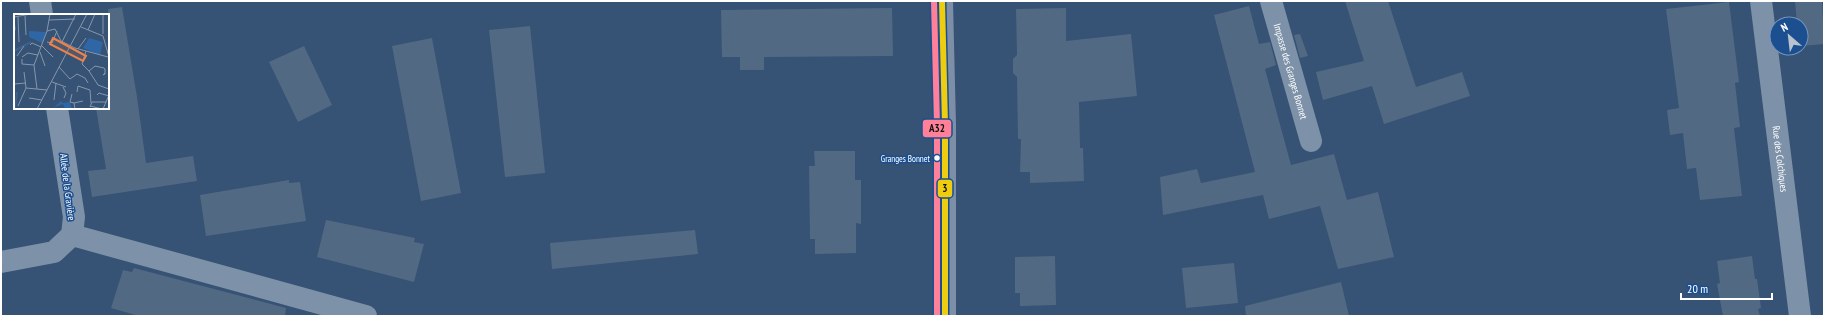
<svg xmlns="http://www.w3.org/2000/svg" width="1825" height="317" viewBox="0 0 1825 317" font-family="'PT Sans Narrow',sans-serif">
<rect width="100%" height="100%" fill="#365274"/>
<path fill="#526984" d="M 1345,1 L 1388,1 L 1416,87 L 1462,72 L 1470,96 L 1384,124 L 1372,86 L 1323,100 L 1316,72 L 1364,61 Z
M 1795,1 L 1822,1 L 1824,44 L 1801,46 L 1801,24 L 1797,24 Z
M 1729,2 L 1739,82 L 1735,83 L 1740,127 L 1734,128 L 1742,196 L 1700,200 L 1696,168 L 1687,169 L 1683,133 L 1670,135 L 1667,110 L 1679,108 L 1666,9 Z
M 1249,6 L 1259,44 L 1270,42 L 1276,65 L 1265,69 L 1291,165 L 1334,154 L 1347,200 L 1378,192 L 1394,257 L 1338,269 L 1320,206 L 1269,219 L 1263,195 L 1163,215 L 1160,177 L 1197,169 L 1201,183 L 1255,172 L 1214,15 Z
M 122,7 L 137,97 L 146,163 L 193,156 L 197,181 L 92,197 L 88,171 L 106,169 L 96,108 L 108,108 L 108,9 Z
M 892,8 L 893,56 L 764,57 L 764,70 L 740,70 L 740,57 L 722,57 L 721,10 Z
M 1066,8 L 1066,41 L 1131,34 L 1137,96 L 1079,102 L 1080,148 L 1083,148 L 1084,181 L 1030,183 L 1030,172 L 1020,172 L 1021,139 L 1018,139 L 1017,77 L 1013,73 L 1013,59 L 1017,55 L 1016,9 Z
M 530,26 L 545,173 L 505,177 L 489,30 Z
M 1300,34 L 1308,56 L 1300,58 L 1294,35 Z
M 432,38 L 461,193 L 421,201 L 392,46 Z
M 304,46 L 332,105 L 298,122 L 269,62 Z
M 814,151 L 855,151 L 855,180 L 861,180 L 861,224 L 856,223 L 856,253 L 815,254 L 815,239 L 810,239 L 809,166 L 815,166 Z
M 289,180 L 289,183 L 300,182 L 306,221 L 206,236 L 200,195 Z
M 326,220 L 415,238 L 414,242 L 424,244 L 414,282 L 317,257 Z
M 695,230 L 698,254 L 552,269 L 550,243 Z
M 1055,256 L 1056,305 L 1020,306 L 1020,293 L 1015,293 L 1015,257 Z
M 1752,256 L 1755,279 L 1757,279 L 1761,308 L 1758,309 L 1760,316 L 1723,316 L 1717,284 L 1720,283 L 1717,261 Z
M 1234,263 L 1238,303 L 1186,308 L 1182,268 Z
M 134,268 L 286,308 L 285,316 L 139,316 L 111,308 L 123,270 L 132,272 Z
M 1341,282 L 1349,316 L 1246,316 L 1245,306 Z"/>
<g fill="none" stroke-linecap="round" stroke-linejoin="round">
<g stroke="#7d92a8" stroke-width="22">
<path d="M 40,1 L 42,15"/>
<path id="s1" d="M 1271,1 L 1311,141"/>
<path id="s2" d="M 1761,1 L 1800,316"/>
<path d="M 72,235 L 366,316"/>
<path d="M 1,262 L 54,252 L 72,235 L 74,217 L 57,108"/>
</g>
<path stroke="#7d8ea7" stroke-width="22" d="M 942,1 L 945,125 L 945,316"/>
<g stroke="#1b4f8f" stroke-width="9">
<path id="bus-1" d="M 942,1 L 945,125 L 945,316"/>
</g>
<g stroke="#1b4f8f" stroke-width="9">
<path id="bus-2" d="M 934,1 L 937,125 L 937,316"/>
</g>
<use href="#bus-1" stroke="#eecd11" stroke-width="6"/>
<use href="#bus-2" stroke="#ff8098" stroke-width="6"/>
</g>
<circle fill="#fff" stroke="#1b4f8f" stroke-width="1.5" cx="937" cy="158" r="3.5"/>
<g text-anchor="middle" stroke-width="3" stroke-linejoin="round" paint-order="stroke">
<g font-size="9" fill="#fff" stroke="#1b4f8f" text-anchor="end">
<text x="930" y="162">Granges Bonnet</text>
</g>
<g font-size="10" fill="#fff" stroke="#1b4f8f">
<text dy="4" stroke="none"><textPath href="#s1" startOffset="73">Impasse des Granges Bonnet</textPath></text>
<text dy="4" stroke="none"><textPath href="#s2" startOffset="159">Rue des Colchiques</textPath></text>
<text transform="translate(68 187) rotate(83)" y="4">Allée de la Gravière</text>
</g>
</g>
<g transform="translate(14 14)">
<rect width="95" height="95" fill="#365274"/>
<path d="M 15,17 L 32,18 L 28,29 L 15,23 ZM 75,24 L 89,28 L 86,41 L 69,34 ZM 47,87 L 49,89 L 56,88 L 58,95 L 51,95 L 49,90 L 39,94 Z" fill="#2f66a5"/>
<path fill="none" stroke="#3b618d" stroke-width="2" d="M 0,37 L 17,28M 1,95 L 3,78"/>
<path fill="none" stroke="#8697ac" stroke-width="1" d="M 89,0 L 89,20M 11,2 L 12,21M 0,3 L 17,0M 0,3 L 1,16M 4,3 L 5,28M 35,6 L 61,5M 67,13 L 89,22 L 95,43M 74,16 L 81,0M 33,17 L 41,15 L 47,27 L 61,34 L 94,43M 33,28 L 38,29 L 43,17M 48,28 L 62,0M 16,31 L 18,29 L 27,33M 28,32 L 39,43M 64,35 L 72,24M 72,37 L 68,50 L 75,57 L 84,71 L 95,75M 26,38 L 31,52M 3,42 L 10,32M 8,43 L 14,39 L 24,41M 8,45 L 8,50 L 20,51M 45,53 L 56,65 L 63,60 L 71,64 L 74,69M 75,57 L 81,52 L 90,54 L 91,55 L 91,60 L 89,61 L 91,59M 10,58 L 12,74M 38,68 L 52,73M 0,70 L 12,69M 49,73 L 52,79 L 50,84M 23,75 L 20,51 L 33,17 L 36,0M 63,78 L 64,72 L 76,76 L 77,89M 58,80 L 56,88 L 60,89M 83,81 L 85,79 L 95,82M 15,84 L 28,86M 40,86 L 42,69M 4,92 L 12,74 L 33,76M 76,92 L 88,95M 76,93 L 78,88 L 92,88M 23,95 L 73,0M 61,95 L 60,89 L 69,87M 89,95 L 95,81"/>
<path fill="#ee8249" fill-opacity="0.15" stroke="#ee8249" stroke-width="2" d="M 39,24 L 72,42 L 69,47 L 36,30 Z"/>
<rect width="95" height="95" fill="none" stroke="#fff" stroke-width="2"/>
</g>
<g stroke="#1b4f8f" stroke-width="1.5">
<rect x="922" y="119" width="30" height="19" rx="4" fill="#ff8098"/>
<rect x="937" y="179" width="16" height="19" rx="4" fill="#eecd11"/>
</g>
<g font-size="11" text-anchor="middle" font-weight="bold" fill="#111">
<text x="937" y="132">A32</text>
<text x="945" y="192">3</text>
</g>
<rect width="1825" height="317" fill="none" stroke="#ffffff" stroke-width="4"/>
<g transform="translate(1789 36) rotate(332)"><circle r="19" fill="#1b4f8f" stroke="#7695bc"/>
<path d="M0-3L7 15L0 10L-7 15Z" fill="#b9c2ce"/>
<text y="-6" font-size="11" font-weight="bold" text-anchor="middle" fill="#ffffff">N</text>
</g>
<path d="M1681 293v6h91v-6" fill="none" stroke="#ffffff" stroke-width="2"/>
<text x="1687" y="293" font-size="12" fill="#ffffff" stroke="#1b4f8f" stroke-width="3" paint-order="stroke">20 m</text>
</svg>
